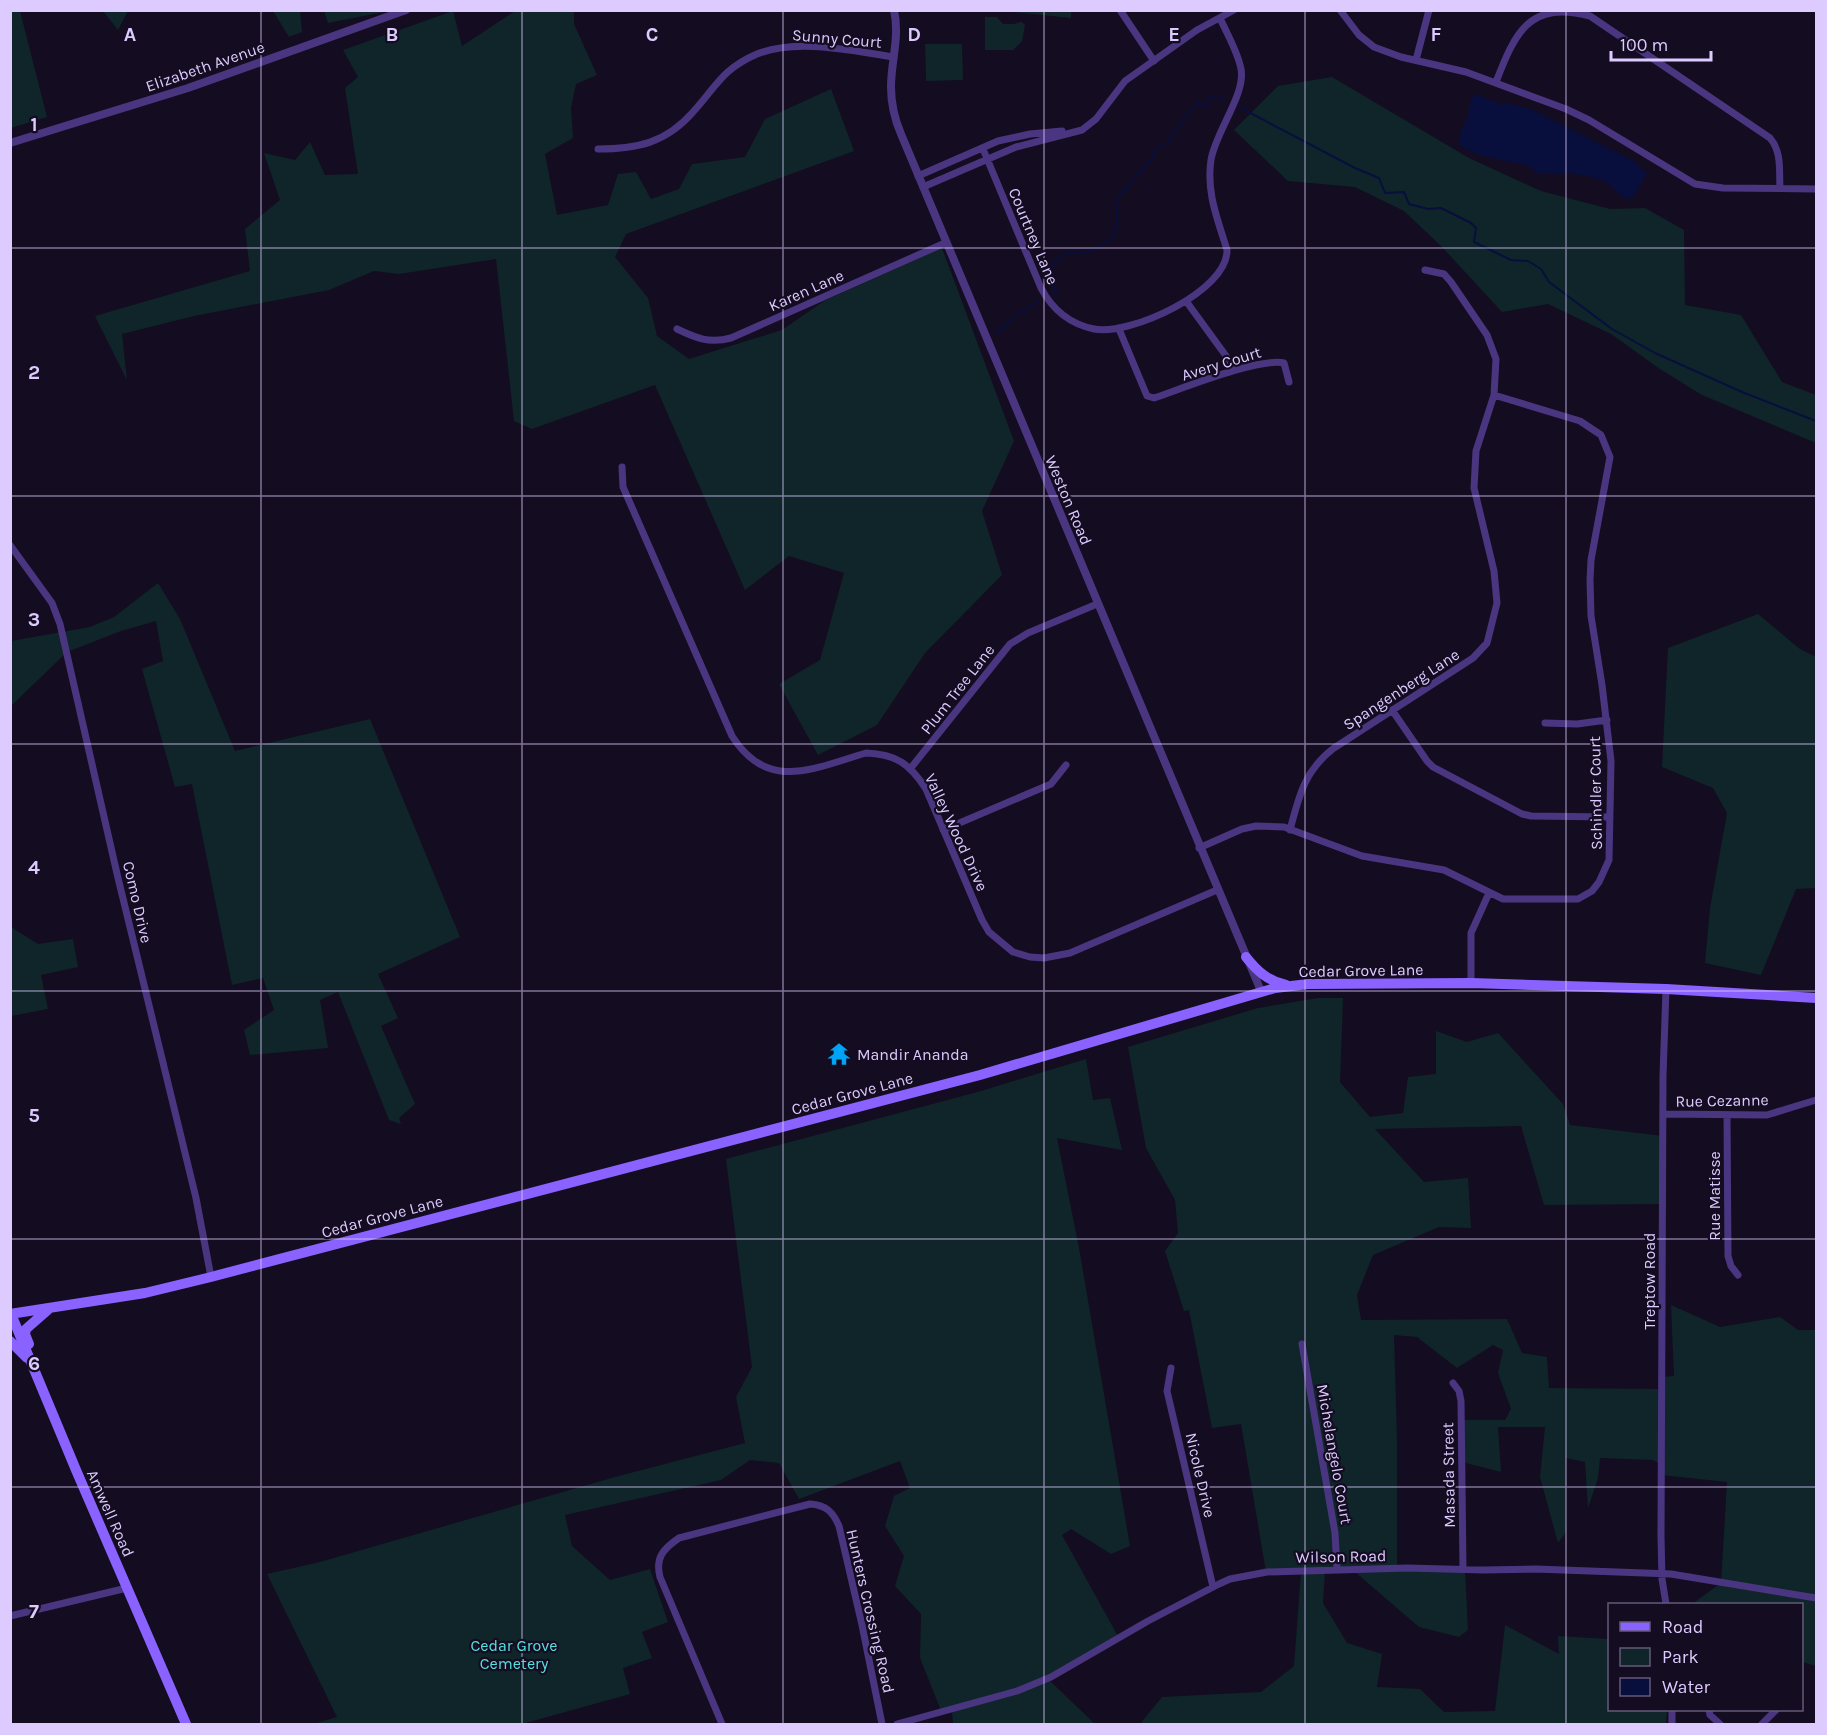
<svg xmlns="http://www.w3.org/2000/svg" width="1827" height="1735" viewBox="0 0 1827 1735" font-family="Karla,sans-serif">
<rect width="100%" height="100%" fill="#140c20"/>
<path fill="#0f252a" d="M 11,10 L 20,11 L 47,117 L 11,128 Z
M 103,11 L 103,10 L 128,11 L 118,30 Z
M 273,11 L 300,11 L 302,32 L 289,37 Z
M 324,11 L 324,10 L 389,11 L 328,23 Z
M 453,11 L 462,46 L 515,11 L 574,11 L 574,24 L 597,75 L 576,84 L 571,108 L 573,138 L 545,154 L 557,215 L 608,205 L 618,174 L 636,172 L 651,199 L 679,189 L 692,164 L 745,157 L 765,119 L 831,89 L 854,151 L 626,234 L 615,257 L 648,298 L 657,336 L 689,359 L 782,330 L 824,301 L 942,248 L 1014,441 L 982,511 L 1002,575 L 925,653 L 877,725 L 818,755 L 779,684 L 820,660 L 844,573 L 789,556 L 745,590 L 655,385 L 532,429 L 514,421 L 496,259 L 399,274 L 374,271 L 329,290 L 194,316 L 122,334 L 127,380 L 95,316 L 250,271 L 245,229 L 280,200 L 264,153 L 295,160 L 310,142 L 325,175 L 358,174 L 345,88 L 358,77 L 343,50 Z
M 1005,11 L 1071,10 L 1071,18 Z
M 985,17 L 997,17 L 1003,24 L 1013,24 L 1022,22 L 1025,25 L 1022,41 L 1013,50 L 985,50 Z
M 925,44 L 962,44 L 963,80 L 926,81 Z
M 1332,77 L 1469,158 L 1541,191 L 1610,209 L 1645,208 L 1684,230 L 1685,305 L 1741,315 L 1782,382 L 1816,395 L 1816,443 L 1702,395 L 1660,369 L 1611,334 L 1548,304 L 1502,312 L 1442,247 L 1404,211 L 1355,187 L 1288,181 L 1234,130 L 1278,86 Z
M 158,583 L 180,619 L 235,751 L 370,719 L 460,937 L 378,974 L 398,1018 L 381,1026 L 415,1104 L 399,1118 L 401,1124 L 389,1120 L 338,992 L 320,1000 L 328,1048 L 250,1055 L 244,1030 L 274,1010 L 263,978 L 232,985 L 192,784 L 175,787 L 142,669 L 163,661 L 156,621 L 121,631 L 67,652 L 11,706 L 11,641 L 90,627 L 114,617 Z
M 1758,614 L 1800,649 L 1816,657 L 1816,888 L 1796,889 L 1761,975 L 1705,963 L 1710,908 L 1727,813 L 1713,788 L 1662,767 L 1668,648 Z
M 11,927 L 38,944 L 73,939 L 78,967 L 41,975 L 48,1009 L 11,1016 Z
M 1318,998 L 1343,998 L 1340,1082 L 1370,1117 L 1403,1113 L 1408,1077 L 1436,1074 L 1436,1031 L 1467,1042 L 1498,1033 L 1563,1104 L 1570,1125 L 1664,1136 L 1663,1204 L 1544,1205 L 1521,1126 L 1375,1129 L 1424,1182 L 1468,1178 L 1471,1228 L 1439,1227 L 1373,1255 L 1357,1295 L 1361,1320 L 1507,1319 L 1522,1353 L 1547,1357 L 1549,1388 L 1663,1389 L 1663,1377 L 1674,1376 L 1671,1305 L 1720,1327 L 1780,1317 L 1798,1330 L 1816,1330 L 1816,1666 L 1802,1662 L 1802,1604 L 1692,1604 L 1721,1583 L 1727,1482 L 1661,1475 L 1660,1464 L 1653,1460 L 1600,1458 L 1598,1478 L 1588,1508 L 1585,1462 L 1566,1458 L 1566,1532 L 1558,1543 L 1540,1477 L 1545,1427 L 1498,1427 L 1501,1472 L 1462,1462 L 1463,1420 L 1505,1420 L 1511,1409 L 1498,1373 L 1503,1350 L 1493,1345 L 1457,1368 L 1417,1337 L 1394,1335 L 1397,1441 L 1397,1570 L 1465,1570 L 1468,1630 L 1459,1637 L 1419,1627 L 1354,1571 L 1325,1571 L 1323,1603 L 1347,1643 L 1382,1654 L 1377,1687 L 1420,1689 L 1444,1712 L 1495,1711 L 1505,1625 L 1559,1654 L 1558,1636 L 1609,1639 L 1610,1710 L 1667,1710 L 1666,1724 L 1140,1724 L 1162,1697 L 1261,1692 L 1294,1666 L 1301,1572 L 1266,1572 L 1241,1424 L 1212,1428 L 1189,1310 L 1184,1311 L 1165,1251 L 1178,1233 L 1175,1200 L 1146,1148 L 1128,1047 L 1258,1008 Z
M 1086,1059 L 1093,1100 L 1110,1098 L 1122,1150 L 1057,1138 L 1079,1248 L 1130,1546 L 1111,1554 L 1071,1529 L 1062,1535 L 1119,1638 L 1048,1679 L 1095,1724 L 953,1724 L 952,1711 L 942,1713 L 920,1658 L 921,1614 L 895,1586 L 904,1556 L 885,1526 L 894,1496 L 910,1488 L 900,1461 L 799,1499 L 779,1463 L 750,1460 L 721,1480 L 565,1515 L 572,1546 L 610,1580 L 650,1569 L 668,1622 L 642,1632 L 652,1658 L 623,1668 L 630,1694 L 522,1724 L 314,1724 L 337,1717 L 267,1574 L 320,1562 L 615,1477 L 745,1443 L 736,1397 L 752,1367 L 726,1159 L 981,1091 Z"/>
<path fill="#080f3d" d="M 1475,94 L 1503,105 L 1508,103 L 1533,110 L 1632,160 L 1647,173 L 1632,199 C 1615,197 1618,189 1605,182 C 1584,171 1561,174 1538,174 L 1529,166 L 1478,155 L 1459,145 L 1459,137 L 1469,113 L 1469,103 Z"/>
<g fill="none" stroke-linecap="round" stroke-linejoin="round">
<path stroke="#080f3d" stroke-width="2" d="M 1239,107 L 1355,168 L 1379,178 L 1385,193 L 1404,192 L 1409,204 L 1428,209 L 1441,208 L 1471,223 L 1476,228 L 1474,242 L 1511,260 L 1528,261 L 1541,269 L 1549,282 L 1612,329 L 1655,353 L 1742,392 L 1816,421
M 1053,294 L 1056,293 L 1052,265 L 1064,254 L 1092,251 L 1113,238 L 1116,229 L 1117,198 L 1152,159 L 1154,151 L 1170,141 L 1170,137 L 1197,103 L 1205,107 L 1211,97 L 1216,95 L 1225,100
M 997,333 L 1016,315 L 1039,301"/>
<path stroke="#4a3680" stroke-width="7" d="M 1120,10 L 1154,61
M 1340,10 L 1359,35 L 1374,47 L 1401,57 L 1466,72 L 1566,109 L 1589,120 L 1695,184 L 1723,188 L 1816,189
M 1416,60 L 1429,10
M 1496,82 C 1515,33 1529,0 1590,16 L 1770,138 C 1782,152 1779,171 1780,188
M 598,149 C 637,149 666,143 693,112 C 716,87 722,69 757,54 C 798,38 852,51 894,57
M 983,149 L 1041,288 C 1052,309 1070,324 1094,329 C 1130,336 1228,291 1227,250 C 1218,220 1206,193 1211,160 C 1215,133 1246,94 1241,69 C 1238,52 1227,34 1220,18
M 918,176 L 998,141 L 1030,134 L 1062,131
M 923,187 L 1016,147 L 1082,130 L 1096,119 L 1125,81 L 1197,30 L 1234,10
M 1186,301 L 1229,360 L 1233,371
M 677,329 C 696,338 709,344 731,338 L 945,243
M 1119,329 L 1147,396 L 1154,398 C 1181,389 1260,357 1284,363 L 1289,382
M 622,467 L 623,487 L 732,736 C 768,793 814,768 866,753 C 896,754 910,764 926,789 L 982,920 L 989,932 L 1013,952 L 1030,957 L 1044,958 L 1070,953 L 1217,890
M 10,545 L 52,603 L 60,624 L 118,878 L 196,1198 L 211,1277
M 1392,710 L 1427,761 L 1433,767 L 1522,814 L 1531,816 L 1610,817
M 1545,723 L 1577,724 L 1607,720
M 910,769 L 1010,644 L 1028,633 L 1097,604
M 943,830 L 1051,784 L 1066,765
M 1290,830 C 1299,795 1305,770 1334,748 L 1473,658 L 1487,643 L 1497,603 L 1494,571 L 1474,488 L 1476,451 L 1494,395 L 1496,359 L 1487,335 L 1451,282 L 1444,274 L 1425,270
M 1199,848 L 1242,829 L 1256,826 L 1284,827 L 1362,856 L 1444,870 L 1503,899 L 1578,899 L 1592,891 L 1599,882 L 1609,860 L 1611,761 L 1602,685 L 1591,616 L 1590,580 L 1591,560 L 1610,457 L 1601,435 L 1580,421 L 1494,395
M 1471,983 L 1471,933 L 1489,893
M 1663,1114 L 1767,1115 L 1816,1100
M 1727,1115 L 1728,1256 L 1731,1266 L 1738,1275
M 1302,1344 L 1335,1533 L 1337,1569
M 1171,1368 L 1167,1391 L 1213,1587
M 1453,1383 L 1459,1391 L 1461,1401 L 1463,1569
M 1666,1604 L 1662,1579 L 1661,1536 L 1663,1076 L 1666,989
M 10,1616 L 127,1588
M 1672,1710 L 1672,1724
M 1709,1710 L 1710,1715 L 1720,1724
M 722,1724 L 660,1577 C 655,1558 663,1549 679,1538 L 810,1504 C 826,1505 833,1512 839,1526 L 862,1625 L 882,1724
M 897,1724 L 1017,1691 L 1051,1677 L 1148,1621 L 1219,1584 L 1230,1579 L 1267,1572 L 1407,1568 L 1484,1570 L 1536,1569 L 1671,1574 L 1816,1598
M 1762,1724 L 1776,1710"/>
<path stroke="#4a3680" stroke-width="8" d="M 894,10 C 900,37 891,61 891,87 C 891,103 895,120 901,134 L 1261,991
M 10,143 L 188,88 L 406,10"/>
<path stroke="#8a62ff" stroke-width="10" d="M 1246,957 C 1257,971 1268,981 1286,985
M 10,1314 L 145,1293 L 211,1277 L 980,1075 L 1275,988 L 1308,984 L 1471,983 L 1666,989 L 1816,998
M 11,1314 L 76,1470 L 186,1724
M 10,1341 L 27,1358
M 29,1344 L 25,1334 L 26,1329 L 50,1308"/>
</g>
<path fill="none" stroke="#ddcbff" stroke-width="1.5" stroke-opacity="0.55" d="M 261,10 L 261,1724M 522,10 L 522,1724M 783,10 L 783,1724M 1044,10 L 1044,1724M 1305,10 L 1305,1724M 1566,10 L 1566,1724M 10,248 L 1816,248M 10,496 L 1816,496M 10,744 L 1816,744M 10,991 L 1816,991M 10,1239 L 1816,1239M 10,1487 L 1816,1487"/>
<defs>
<g id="temple-bare" transform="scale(1.8)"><path d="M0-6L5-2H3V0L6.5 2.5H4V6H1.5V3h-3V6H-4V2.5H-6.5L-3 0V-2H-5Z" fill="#00a4f6" stroke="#140c20" stroke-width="2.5" paint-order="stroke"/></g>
</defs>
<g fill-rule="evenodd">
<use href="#temple-bare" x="839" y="1054"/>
</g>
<g text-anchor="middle" stroke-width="4.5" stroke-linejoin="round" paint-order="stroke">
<g font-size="16" fill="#ddcbff" stroke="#140c20">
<text transform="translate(837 38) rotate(5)" y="6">Sunny Court</text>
<text transform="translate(205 66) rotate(-19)" y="6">Elizabeth Avenue</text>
<text transform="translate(1034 236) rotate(67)" y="6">Courtney Lane</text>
<text transform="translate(806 290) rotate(-24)" y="6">Karen Lane</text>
<text transform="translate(1221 363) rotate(-17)" y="6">Avery Court</text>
<text transform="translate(1069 500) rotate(67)" y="6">Weston Road</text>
<text transform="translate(957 689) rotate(-52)" y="6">Plum Tree Lane</text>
<text transform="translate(1401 689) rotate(-33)" y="6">Spangenberg Lane</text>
<text transform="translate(1595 793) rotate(-91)" y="6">Schindler Court</text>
<text transform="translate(957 832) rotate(65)" y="6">Valley Wood Drive</text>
<text transform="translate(138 902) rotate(77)" y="6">Como Drive</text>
<text transform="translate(1361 970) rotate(-1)" y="6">Cedar Grove Lane</text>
<text transform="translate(852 1093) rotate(-15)" y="6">Cedar Grove Lane</text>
<text transform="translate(1722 1100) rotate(-1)" y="6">Rue Cezanne</text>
<text transform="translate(1714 1196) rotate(-90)" y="6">Rue Matisse</text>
<text transform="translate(382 1216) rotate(-15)" y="6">Cedar Grove Lane</text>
<text transform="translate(1649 1281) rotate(-90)" y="6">Treptow Road</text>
<text transform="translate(1335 1454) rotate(80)" y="6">Michelangelo Court</text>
<text transform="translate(1201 1475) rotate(77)" y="6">Nicole Drive</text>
<text transform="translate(1448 1475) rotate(-91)" y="6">Masada Street</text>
<text transform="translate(111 1513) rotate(66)" y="6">Amwell Road</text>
<text transform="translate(1341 1556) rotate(-1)" y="6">Wilson Road</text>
<text transform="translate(871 1611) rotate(77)" y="6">Hunters Crossing Road</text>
</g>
<g font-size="16" fill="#ddcbff" stroke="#140c20" text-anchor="start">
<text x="857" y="1060">Mandir Ananda</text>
</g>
<g font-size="16" fill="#55e1df" stroke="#140c20">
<text x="514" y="1651">Cedar Grove<tspan x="514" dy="18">Cemetery</tspan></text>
</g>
</g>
<g font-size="20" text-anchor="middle" font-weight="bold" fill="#ddcbff" stroke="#140c20" stroke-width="4.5" stroke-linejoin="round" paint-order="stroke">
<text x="130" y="41">A</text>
<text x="392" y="41">B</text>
<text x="652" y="41">C</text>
<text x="914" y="41">D</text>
<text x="1174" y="41">E</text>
<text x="1436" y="41">F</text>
<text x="34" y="131">1</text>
<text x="34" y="379">2</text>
<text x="34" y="626">3</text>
<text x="34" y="874">4</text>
<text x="34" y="1122">5</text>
<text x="34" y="1370">6</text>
<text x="34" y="1618">7</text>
</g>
<rect width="1827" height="1735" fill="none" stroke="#ddcbff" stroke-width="24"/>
<rect x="1608" y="1603" width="195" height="108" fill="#140c20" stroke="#645879" stroke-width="1.5"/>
<rect x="1620" y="1622" width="30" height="9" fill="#8a62ff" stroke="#645879" stroke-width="1.5"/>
<text x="1662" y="1633" font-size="18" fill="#ddcbff">Road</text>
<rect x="1620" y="1648" width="30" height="18" fill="#0f252a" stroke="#645879" stroke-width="1.5"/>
<text x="1662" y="1663" font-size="18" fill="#ddcbff">Park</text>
<rect x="1620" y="1678" width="30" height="18" fill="#080f3d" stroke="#645879" stroke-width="1.5"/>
<text x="1662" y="1693" font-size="18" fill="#ddcbff">Water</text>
<path d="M1611 51v9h100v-9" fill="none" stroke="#ddcbff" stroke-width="3"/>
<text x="1620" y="51" font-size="18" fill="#ddcbff" stroke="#140c20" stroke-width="4.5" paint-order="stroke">100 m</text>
</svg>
